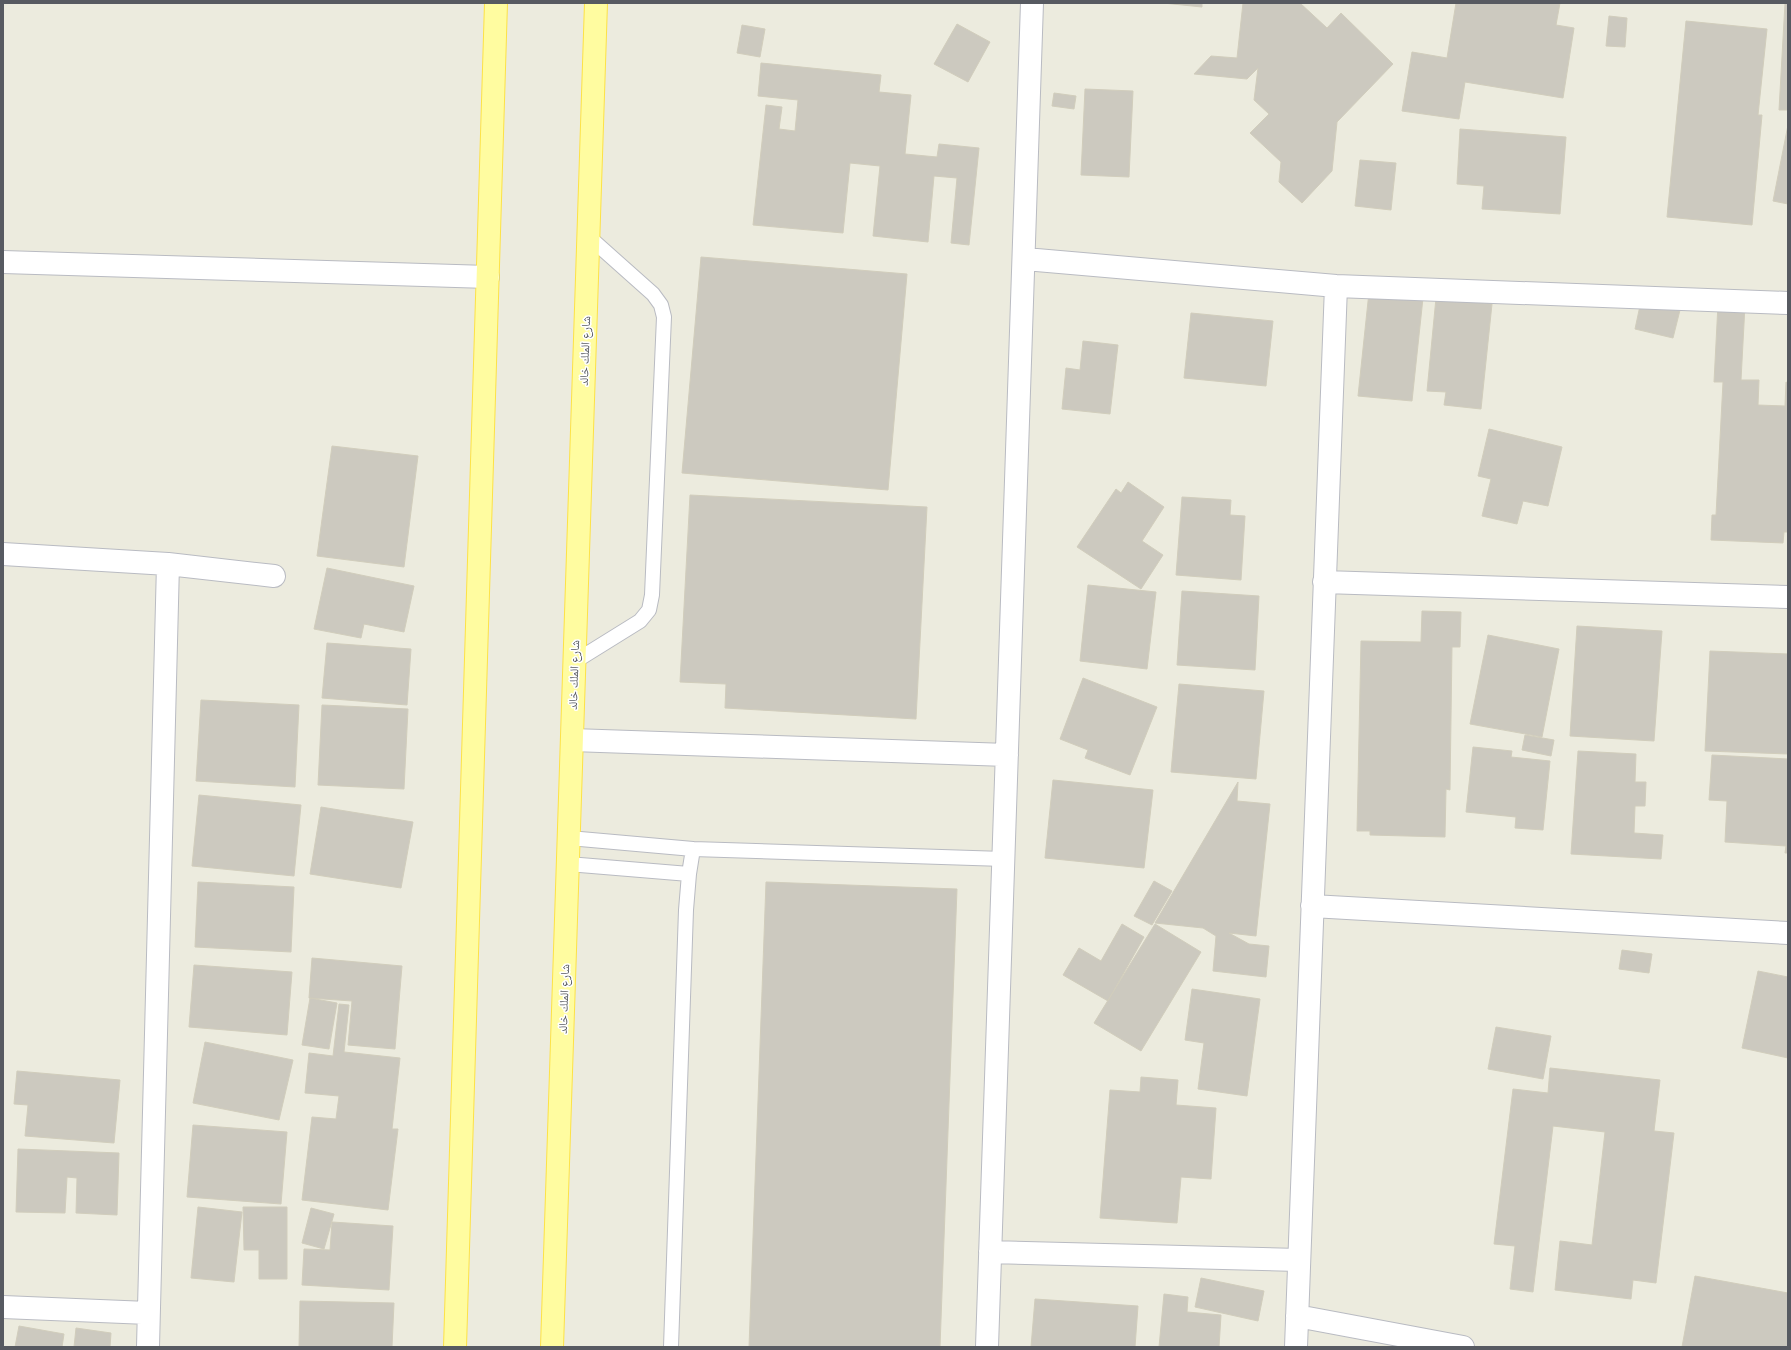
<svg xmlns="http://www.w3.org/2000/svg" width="1791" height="1350" viewBox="0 0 1791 1350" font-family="Lato,'Noto Naskh Arabic',sans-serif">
<rect width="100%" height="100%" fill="#ecebde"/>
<path fill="#ccc9bf" stroke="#d1cdbc" d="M 1163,3 L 1202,3 L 1202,7 Z
M 1243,3 L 1300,3 L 1327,28 L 1341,13 L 1393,64 L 1337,122 L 1332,171 L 1302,203 L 1279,182 L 1281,162 L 1250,133 L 1269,114 L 1254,100 L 1258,68 L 1247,79 L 1194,74 L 1211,56 L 1237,58 Z
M 1456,3 L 1560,3 L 1556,25 L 1574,28 L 1563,98 L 1465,82 L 1459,119 L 1402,111 L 1412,52 L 1447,58 Z
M 1785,3 L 1788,3 L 1788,110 L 1779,110 Z
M 1609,16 L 1627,18 L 1625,47 L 1606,46 Z
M 1686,21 L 1767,29 L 1758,115 L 1762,115 L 1752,225 L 1667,217 Z
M 957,24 L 990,42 L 968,82 L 934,64 Z
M 742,25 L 765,29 L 760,57 L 737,53 Z
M 761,63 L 881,75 L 879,92 L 911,95 L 905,154 L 937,157 L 939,144 L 979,148 L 969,245 L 951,243 L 957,178 L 934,176 L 928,242 L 873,236 L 880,166 L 850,163 L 843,233 L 753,225 L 766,105 L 782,107 L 779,129 L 795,131 L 798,100 L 758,96 Z
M 1085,89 L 1133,91 L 1129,177 L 1081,175 Z
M 1054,93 L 1076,96 L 1074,109 L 1052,106 Z
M 1788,125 L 1788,204 L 1773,201 Z
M 1460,129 L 1566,137 L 1560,214 L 1482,209 L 1484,186 L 1457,184 Z
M 1360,160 L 1396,163 L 1391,210 L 1355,206 Z
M 701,257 L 907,274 L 888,490 L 682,473 Z
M 1369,292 L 1423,298 L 1412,401 L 1358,396 Z
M 1436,298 L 1492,304 L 1481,409 L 1444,405 L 1446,392 L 1427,391 Z
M 1641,301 L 1680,310 L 1673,338 L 1635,329 Z
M 1718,304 L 1745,305 L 1741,380 L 1759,380 L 1758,405 L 1785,406 L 1786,382 L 1788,383 L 1788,532 L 1784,532 L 1783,543 L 1711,540 L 1712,515 L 1716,515 L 1723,382 L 1714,382 Z
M 1191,313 L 1273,321 L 1266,386 L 1184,378 Z
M 1083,341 L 1118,345 L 1110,414 L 1062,409 L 1066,368 L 1080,370 Z
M 1489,429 L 1562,447 L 1548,506 L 1523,501 L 1517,524 L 1482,516 L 1491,479 L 1478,476 Z
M 332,446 L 418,456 L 404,567 L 317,556 Z
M 1128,482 L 1164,507 L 1142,541 L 1163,555 L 1141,589 L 1077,547 L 1116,489 L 1121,493 Z
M 690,495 L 927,507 L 916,719 L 725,708 L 726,684 L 680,682 Z
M 1182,497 L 1231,500 L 1230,515 L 1245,516 L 1241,580 L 1176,575 Z
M 327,568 L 414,586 L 404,632 L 364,624 L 361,638 L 314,629 Z
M 1088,585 L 1156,592 L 1147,669 L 1080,661 Z
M 1182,591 L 1259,596 L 1255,670 L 1177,665 Z
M 1422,611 L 1461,612 L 1460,647 L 1452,647 L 1450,790 L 1446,789 L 1445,837 L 1370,835 L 1370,831 L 1357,831 L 1361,641 L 1421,642 Z
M 1577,626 L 1662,631 L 1654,741 L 1570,736 Z
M 1488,635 L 1559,649 L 1542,737 L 1470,724 Z
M 327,643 L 411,649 L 407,705 L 322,698 Z
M 1710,651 L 1788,654 L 1788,754 L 1705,751 Z
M 1083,678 L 1157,707 L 1130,775 L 1085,758 L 1088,750 L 1060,739 Z
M 1179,684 L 1264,691 L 1256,779 L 1171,772 Z
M 201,700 L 299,705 L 295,787 L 196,781 Z
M 322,705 L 408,709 L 404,789 L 318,785 Z
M 1525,735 L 1554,740 L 1551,756 L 1522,750 Z
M 1473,747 L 1512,751 L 1511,757 L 1550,761 L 1543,830 L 1515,828 L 1516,817 L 1466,812 Z
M 1578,751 L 1636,754 L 1635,782 L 1646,782 L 1645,806 L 1635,806 L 1634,833 L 1663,835 L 1661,859 L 1571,854 Z
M 1712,755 L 1788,759 L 1788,853 L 1785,853 L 1786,846 L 1725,842 L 1727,801 L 1709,800 Z
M 1053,780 L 1153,790 L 1144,868 L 1045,858 Z
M 1238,782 L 1237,801 L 1270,804 L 1256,936 L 1229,933 L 1249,944 L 1269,946 L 1266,977 L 1213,971 L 1216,936 L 1203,928 L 1155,923 Z
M 199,795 L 301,805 L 294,876 L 192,866 Z
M 321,807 L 413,822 L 401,888 L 310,874 Z
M 1154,881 L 1172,891 L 1152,925 L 1134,916 Z
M 198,882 L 294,887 L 291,952 L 195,947 Z
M 766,882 L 957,889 L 940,1347 L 749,1347 Z
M 1122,924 L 1144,937 L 1108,1001 L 1063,975 L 1079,948 L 1101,961 Z
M 1155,924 L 1201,952 L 1141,1051 L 1094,1023 Z
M 1622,950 L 1652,954 L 1649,973 L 1619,969 Z
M 312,958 L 402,966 L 395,1049 L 348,1045 L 352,1001 L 309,998 Z
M 194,965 L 292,972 L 287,1035 L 189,1027 Z
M 1758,971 L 1788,977 L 1788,1058 L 1742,1048 Z
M 1192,989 L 1260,999 L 1247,1096 L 1198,1089 L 1204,1043 L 1185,1040 Z
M 310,998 L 337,1003 L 329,1049 L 302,1045 Z
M 339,1004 L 349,1005 L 344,1052 L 400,1058 L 392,1129 L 398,1129 L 388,1210 L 302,1200 L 312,1117 L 336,1119 L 339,1096 L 305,1093 L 309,1053 L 333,1056 Z
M 1496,1027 L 1551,1036 L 1543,1079 L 1488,1069 Z
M 205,1042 L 293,1060 L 279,1120 L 193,1103 Z
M 1550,1068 L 1660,1080 L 1654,1131 L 1674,1133 L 1656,1283 L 1633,1280 L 1631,1299 L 1555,1290 L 1560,1241 L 1592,1245 L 1605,1132 L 1553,1126 L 1533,1292 L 1510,1289 L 1515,1246 L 1494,1244 L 1513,1089 L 1548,1093 Z
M 17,1071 L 120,1080 L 114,1143 L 25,1136 L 28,1105 L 14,1104 Z
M 1141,1077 L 1178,1080 L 1176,1105 L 1216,1108 L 1211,1179 L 1181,1177 L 1177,1223 L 1100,1218 L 1110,1090 L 1140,1092 Z
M 193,1125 L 287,1132 L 281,1204 L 187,1197 Z
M 18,1149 L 119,1153 L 117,1215 L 76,1213 L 77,1178 L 67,1177 L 65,1213 L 16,1212 Z
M 198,1207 L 242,1212 L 234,1282 L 191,1278 Z
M 243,1207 L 287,1207 L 287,1279 L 259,1279 L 259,1250 L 244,1250 Z
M 311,1208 L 334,1214 L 324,1249 L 302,1243 Z
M 332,1222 L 393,1226 L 389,1290 L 302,1285 L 304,1249 L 330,1250 Z
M 1695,1276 L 1788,1293 L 1788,1347 L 1682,1347 Z
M 1201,1278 L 1264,1291 L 1258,1321 L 1195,1307 Z
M 1164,1294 L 1188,1297 L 1187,1312 L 1221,1315 L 1219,1347 L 1159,1347 Z
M 1035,1299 L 1138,1306 L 1135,1347 L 1031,1347 Z
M 300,1301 L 394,1303 L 392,1347 L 299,1347 Z
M 19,1326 L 64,1334 L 62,1347 L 15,1347 Z
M 76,1328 L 111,1333 L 110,1347 L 74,1347 Z"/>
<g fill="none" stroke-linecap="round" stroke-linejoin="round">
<g stroke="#b9bbc2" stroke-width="16">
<path id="service" d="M 574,662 L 640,621 L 649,610 L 652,595 L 664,317 L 661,305 L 653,294 L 589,237
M 569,838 L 693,849
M 568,864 L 689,874
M 671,1347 L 686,910 L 689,874 L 693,849 L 1004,859"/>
</g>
<g stroke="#b9bbc2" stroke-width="24">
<path id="minor" d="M 1025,259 L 1336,286 L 1788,303
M 3,262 L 488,277
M 3,554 L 168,564 L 148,1347
M 168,564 L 274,576
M 1324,582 L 1788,597
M 572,740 L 1007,755
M 1312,906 L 1788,933
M 990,1252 L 1299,1260
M 3,1307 L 148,1313
M 1297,1316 L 1463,1347
M 987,1347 L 1032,3
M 1296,1347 L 1336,286"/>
</g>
<g stroke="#fde246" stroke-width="24">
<path id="primary" d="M 455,1347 L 496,3
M 552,1347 L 596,3"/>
</g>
<use href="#service" stroke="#fff" stroke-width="14"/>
<use href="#minor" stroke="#fff" stroke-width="22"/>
<use href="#primary" stroke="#fffca0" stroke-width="22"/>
</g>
<g text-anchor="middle" stroke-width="3" stroke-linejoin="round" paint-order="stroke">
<g font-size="12" fill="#575a61" stroke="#fff">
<text transform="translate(585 351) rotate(-88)" y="4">شارع الملك خالد</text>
<text transform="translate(574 675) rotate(-88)" y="4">شارع الملك خالد</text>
<text transform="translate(564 999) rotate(-88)" y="4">شارع الملك خالد</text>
</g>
</g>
<rect width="1791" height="1350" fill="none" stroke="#575a61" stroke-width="8"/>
</svg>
